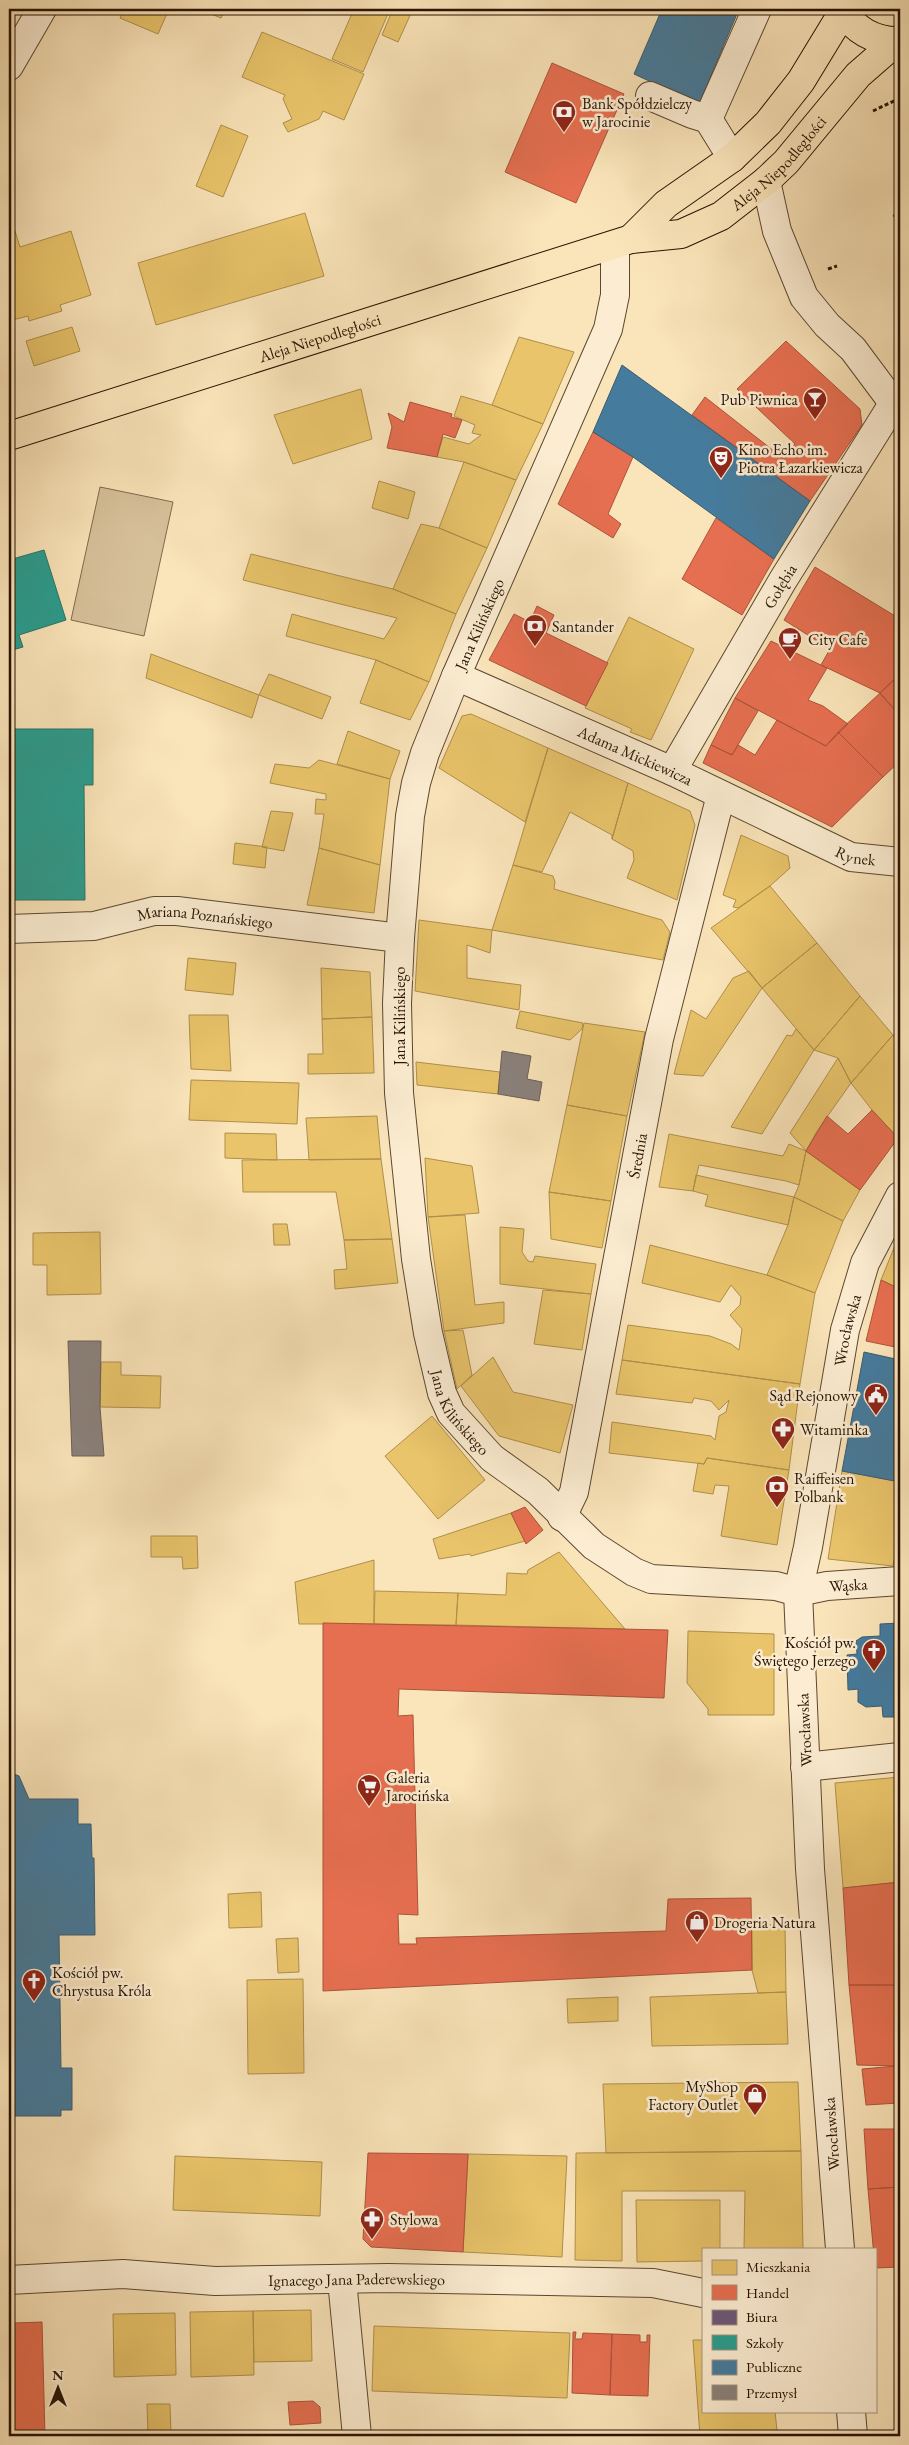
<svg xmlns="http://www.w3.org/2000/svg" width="909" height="2445" viewBox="0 0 909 2445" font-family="'EB Garamond',serif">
<rect width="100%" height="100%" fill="#fae4b9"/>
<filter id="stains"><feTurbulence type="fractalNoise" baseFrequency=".004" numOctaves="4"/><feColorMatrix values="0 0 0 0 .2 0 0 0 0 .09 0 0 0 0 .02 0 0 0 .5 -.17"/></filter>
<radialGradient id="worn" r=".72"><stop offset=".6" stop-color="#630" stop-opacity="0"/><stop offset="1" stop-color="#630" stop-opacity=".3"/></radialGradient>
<path fill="#d6c09a" stroke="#7f6a4e" d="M 100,487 L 173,502 L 144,636 L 71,620 Z"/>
<path fill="#e9c46a" stroke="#af8f4b" d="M 124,9 L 169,9 L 158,34 L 120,18 Z
M 199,9 L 225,9 L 221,18 Z
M 354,9 L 390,9 L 363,72 L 332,59 Z
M 393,9 L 413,9 L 398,42 L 382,35 Z
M 262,32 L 364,74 L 344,120 L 323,111 L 319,119 L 288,132 L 283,123 L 292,119 L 283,99 L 285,95 L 242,77 Z
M 221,125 L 248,136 L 223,197 L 196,186 Z
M 9,212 L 20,247 L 71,231 L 91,295 L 60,305 L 62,311 L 29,321 L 28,316 L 9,321 Z
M 305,213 L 324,276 L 156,325 L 138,263 Z
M 72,327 L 80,351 L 34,366 L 26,341 Z
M 519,337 L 574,352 L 543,424 L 492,405 Z
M 361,389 L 372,439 L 293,464 L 274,415 Z
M 461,396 L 492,405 L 543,424 L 516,480 L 464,462 L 437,457 L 443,437 L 469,444 L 481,435 L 472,433 L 475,425 L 454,416 Z
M 464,462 L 516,480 L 487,548 L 439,528 Z
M 379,481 L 415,492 L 408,519 L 372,508 Z
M 421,524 L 439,528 L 487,548 L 456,614 L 393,589 Z
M 251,554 L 393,589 L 456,614 L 429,682 L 376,660 L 286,636 L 292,614 L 384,639 L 397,618 L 243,580 Z
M 629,617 L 694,649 L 651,740 L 630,732 L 632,729 L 585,708 Z
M 151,654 L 259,695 L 252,718 L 146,678 Z
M 376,660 L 429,682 L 410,720 L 360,703 Z
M 269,674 L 331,697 L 322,719 L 259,695 Z
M 471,714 L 548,748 L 525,822 L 439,768 L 462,716 Z
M 348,731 L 400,751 L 390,779 L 337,764 Z
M 548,748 L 628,783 L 612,839 L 612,835 L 570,812 L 542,872 L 513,865 Z
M 319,760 L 390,779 L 380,865 L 319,848 L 324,814 L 315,814 L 316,799 L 326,800 L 326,794 L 270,783 L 275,764 L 309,768 Z
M 628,783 L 690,811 L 695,825 L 677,900 L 627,878 L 634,860 L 633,851 L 612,839 Z
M 271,811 L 293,813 L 284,851 L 262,847 Z
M 741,835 L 788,856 L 790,868 L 770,886 L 738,908 L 733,907 L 736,900 L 723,895 Z
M 235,843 L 267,847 L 265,868 L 233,864 Z
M 319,848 L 380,865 L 374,913 L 307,905 Z
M 513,865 L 553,876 L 555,882 L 554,889 L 662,920 L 670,932 L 663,960 L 492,930 Z
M 770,886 L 817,943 L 762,988 L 711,928 Z
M 419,920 L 492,930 L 490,953 L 467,945 L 467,978 L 521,985 L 519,1010 L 415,991 Z
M 817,943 L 860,996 L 814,1050 L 762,988 Z
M 188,958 L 236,963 L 233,995 L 185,990 Z
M 321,968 L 370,972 L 372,1017 L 322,1019 Z
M 749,971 L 762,988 L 703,1076 L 674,1074 L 691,1010 L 706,1019 L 733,978 Z
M 860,996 L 893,1035 L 851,1083 L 838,1058 L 814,1050 Z
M 520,1011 L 583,1023 L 582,1029 L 570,1040 L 516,1028 Z
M 189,1015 L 228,1015 L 231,1071 L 191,1069 Z
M 372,1017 L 374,1073 L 308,1074 L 308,1054 L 323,1054 L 322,1019 Z
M 584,1023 L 645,1032 L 627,1116 L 567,1105 Z
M 796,1029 L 814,1050 L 762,1134 L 731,1127 L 787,1035 L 792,1036 Z
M 893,1035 L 900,1044 L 900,1136 L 898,1138 L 872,1110 L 851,1083 Z
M 838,1058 L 851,1083 L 817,1131 L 806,1151 L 790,1133 Z
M 416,1062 L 500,1072 L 498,1094 L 417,1085 Z
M 191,1080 L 299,1083 L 297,1124 L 189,1120 Z
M 567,1105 L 627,1116 L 611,1201 L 549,1192 Z
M 377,1116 L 381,1159 L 309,1160 L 306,1118 Z
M 225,1133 L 276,1134 L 277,1160 L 225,1158 Z
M 669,1134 L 783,1156 L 789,1144 L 806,1151 L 799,1185 L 786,1181 L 699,1165 L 693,1191 L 659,1187 Z
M 806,1151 L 860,1190 L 843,1221 L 794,1197 L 799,1185 Z
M 425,1158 L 472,1166 L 479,1213 L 428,1217 Z
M 381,1159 L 392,1239 L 344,1240 L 336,1192 L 243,1192 L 242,1160 Z
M 696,1175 L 794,1197 L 788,1225 L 705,1206 L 708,1195 L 693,1191 Z
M 549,1192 L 611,1201 L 602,1248 L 551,1239 Z
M 794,1197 L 843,1221 L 815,1293 L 767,1275 L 788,1225 Z
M 465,1215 L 475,1305 L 504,1302 L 504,1323 L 444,1331 L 428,1217 Z
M 273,1224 L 287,1224 L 290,1245 L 274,1245 Z
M 500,1227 L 524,1229 L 522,1252 L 528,1261 L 533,1262 L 535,1256 L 596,1264 L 591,1294 L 500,1284 Z
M 100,1232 L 101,1294 L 47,1295 L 47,1265 L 33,1265 L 33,1233 Z
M 900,1233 L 900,1289 L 881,1280 Z
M 392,1239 L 398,1283 L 335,1289 L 334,1270 L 347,1269 L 344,1240 Z
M 650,1245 L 767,1275 L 815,1293 L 800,1384 L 622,1360 L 628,1325 L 710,1336 L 731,1344 L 739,1350 L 742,1329 L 730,1315 L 740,1305 L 741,1297 L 731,1285 L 720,1302 L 642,1283 Z
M 543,1290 L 591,1294 L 582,1350 L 534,1344 Z
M 463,1330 L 472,1375 L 457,1389 L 444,1331 Z
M 493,1357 L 513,1392 L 573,1405 L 560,1453 L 499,1436 L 461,1386 Z
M 622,1360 L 800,1384 L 789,1470 L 707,1458 L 704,1464 L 609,1453 L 612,1422 L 711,1436 L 715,1440 L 719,1416 L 726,1412 L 729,1400 L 719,1410 L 711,1401 L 694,1398 L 692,1403 L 616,1394 Z
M 101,1362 L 121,1362 L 121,1375 L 161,1376 L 160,1408 L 100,1407 Z
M 432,1416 L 485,1480 L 438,1519 L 385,1456 Z
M 707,1458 L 789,1470 L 777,1545 L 721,1536 L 729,1486 L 715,1485 L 713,1494 L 693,1491 L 698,1463 L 704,1464 Z
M 842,1471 L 900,1482 L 900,1526 L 893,1566 L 828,1559 Z
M 511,1513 L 525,1541 L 471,1556 L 470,1554 L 439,1559 L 433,1539 Z
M 151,1536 L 197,1536 L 198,1568 L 183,1569 L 182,1557 L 151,1557 Z
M 559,1552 L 625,1629 L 456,1625 L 458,1593 L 506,1595 L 507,1573 L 527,1574 L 528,1570 Z
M 374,1560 L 374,1624 L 299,1624 L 295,1582 Z
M 375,1591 L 458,1593 L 456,1625 L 374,1624 Z
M 688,1631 L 774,1634 L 774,1715 L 708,1715 L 708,1709 L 687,1683 Z
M 900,1777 L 900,1882 L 843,1888 L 835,1783 Z
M 261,1892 L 262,1927 L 229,1928 L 228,1894 Z
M 752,1925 L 785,1925 L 786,1992 L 758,1993 L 752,1970 Z
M 298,1938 L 299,1972 L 278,1973 L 276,1939 Z
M 303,1979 L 304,2073 L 248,2074 L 247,1980 Z
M 786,1992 L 788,2044 L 652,2046 L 650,1997 Z
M 618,1997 L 618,2021 L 568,2023 L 567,1999 Z
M 798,2082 L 801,2151 L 606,2153 L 603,2084 Z
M 801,2151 L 803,2249 L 744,2249 L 745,2191 L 622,2191 L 622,2261 L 575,2260 L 576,2153 Z
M 468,2154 L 567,2156 L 562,2257 L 463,2252 Z
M 175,2156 L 322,2162 L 320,2216 L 173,2210 Z
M 636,2200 L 720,2200 L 720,2249 L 703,2249 L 703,2261 L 637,2262 Z
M 311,2310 L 312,2361 L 254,2362 L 253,2311 Z
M 253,2311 L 254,2375 L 191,2377 L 190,2312 Z
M 175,2313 L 176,2375 L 114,2377 L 113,2314 Z
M 374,2326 L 570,2333 L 567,2398 L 372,2391 Z
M 693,2340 L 703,2340 L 703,2411 L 775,2411 L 777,2431 L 743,2434 L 743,2436 L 700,2436 Z
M 147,2404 L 170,2404 L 171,2435 L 148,2435 Z
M 290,2431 L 291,2436 L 204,2436 L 204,2434 Z"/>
<path fill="#e76f51" stroke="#ae5339" d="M 552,63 L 624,94 L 576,203 L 505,172 Z
M 786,341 L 860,409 L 862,425 L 810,501 L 692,415 L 705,397 L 784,459 L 795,444 L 737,389 Z
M 410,402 L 452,414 L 451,417 L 462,420 L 455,438 L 443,434 L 437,457 L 387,448 L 392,427 L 388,413 L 404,422 Z
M 593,432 L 633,457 L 608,514 L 621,524 L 613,538 L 558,504 Z
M 716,518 L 774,559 L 742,615 L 682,579 Z
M 815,567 L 900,619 L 900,674 L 880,693 L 821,665 L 830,649 L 784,620 Z
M 537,606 L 554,615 L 546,633 L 608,663 L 586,706 L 489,660 L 514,614 L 530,622 Z
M 771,641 L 827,668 L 808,700 L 823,706 L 848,724 L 826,746 L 735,698 Z
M 900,674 L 900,716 L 880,693 Z
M 880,693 L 900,716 L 900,761 L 883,777 L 838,732 Z
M 735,698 L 758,711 L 732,755 L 711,745 Z
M 777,720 L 826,746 L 838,732 L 883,777 L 832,827 L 703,763 L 711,745 L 732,755 L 738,745 L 755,755 Z
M 872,1110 L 898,1138 L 860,1190 L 806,1151 L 827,1116 L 848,1134 Z
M 881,1280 L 900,1289 L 900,1348 L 866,1341 Z
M 525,1507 L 543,1530 L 526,1544 L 511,1513 Z
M 323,1623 L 668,1630 L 664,1698 L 399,1689 L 398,1716 L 413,1715 L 418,1915 L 398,1914 L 399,1944 L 417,1944 L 416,1938 L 666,1931 L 668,1899 L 751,1898 L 752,1970 L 323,1991 Z
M 900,1882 L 900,1985 L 849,1985 L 843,1888 Z
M 849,1985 L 900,1985 L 900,2066 L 857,2065 Z
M 896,2066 L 899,2103 L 866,2105 L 862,2069 Z
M 864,2129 L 900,2129 L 900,2187 L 868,2189 Z
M 368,2153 L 468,2154 L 463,2252 L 371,2247 L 363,2239 Z
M 900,2187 L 900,2267 L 875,2268 L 868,2189 Z
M 42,2322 L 45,2436 L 9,2436 L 9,2329 L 14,2323 Z
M 573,2332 L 576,2332 L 575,2339 L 582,2339 L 583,2333 L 612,2334 L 610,2395 L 572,2393 Z
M 612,2334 L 640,2335 L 640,2342 L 647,2342 L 647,2335 L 650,2335 L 648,2396 L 610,2395 Z
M 313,2401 L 320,2407 L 321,2423 L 290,2425 L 288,2402 Z"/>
<path fill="#6d597a" stroke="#584456" d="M 900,205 L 900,222 L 893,216 Z"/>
<path fill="#2a9d8f" stroke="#297465" d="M 44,550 L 66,620 L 19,635 L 23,647 L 9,651 L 9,560 Z
M 9,729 L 93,729 L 93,785 L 84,785 L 85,900 L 9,900 Z"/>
<path fill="#457b9d" stroke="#3c5c6e" d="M 662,9 L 739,9 L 699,104 L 634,74 Z
M 622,365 L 810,501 L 774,559 L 633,457 L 593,432 Z
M 864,1352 L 900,1360 L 900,1482 L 842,1471 Z
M 900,1623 L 900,1717 L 883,1717 L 882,1706 L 866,1707 L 858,1702 L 858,1689 L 848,1690 L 847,1655 L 857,1654 L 856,1641 L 862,1637 L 880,1636 L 880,1624 Z
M 9,1772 L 19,1776 L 29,1799 L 78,1799 L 78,1824 L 91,1824 L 92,1858 L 94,1858 L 95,1935 L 59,1935 L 61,2068 L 72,2068 L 72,2110 L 61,2110 L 61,2116 L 9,2116 Z"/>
<path fill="#8a817c" stroke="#6d6057" d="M 502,1051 L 531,1056 L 527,1079 L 542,1082 L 539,1101 L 498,1094 Z
M 68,1341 L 101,1341 L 100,1407 L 104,1456 L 72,1456 Z"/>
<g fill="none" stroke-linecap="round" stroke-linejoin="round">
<g stroke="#5c4730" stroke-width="30">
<g id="minor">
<path d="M 9,66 L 42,9"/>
<path d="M 650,96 L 692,114 L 708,119 L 732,158"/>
<path d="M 708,119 L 757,9"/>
<path d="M 766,181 L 777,231 L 804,297 L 827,325 L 853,349 L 900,412"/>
<path id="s1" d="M 615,245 L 615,295 L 608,329 L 456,676 L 425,753 L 416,783 L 410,816 L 400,938 L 397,1003 L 399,1093 L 416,1259 L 428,1333 L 442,1393 L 451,1413 L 492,1458 L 538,1491 L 594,1546 L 634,1572 L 651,1579 L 776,1586 L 798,1592"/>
<path id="s2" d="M 456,676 L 672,771 L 851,857 L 900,862"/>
<path id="s3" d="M 672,771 L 783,580 L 893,404"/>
<path id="s4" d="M 9,929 L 94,926 L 154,911 L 177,911 L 400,938"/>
<path id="s5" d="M 562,1517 L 574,1492 L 659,1039 L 721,795"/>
<path id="s6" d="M 798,1592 L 827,1586 L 900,1581"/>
<path d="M 805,1767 L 900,1757"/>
<path id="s7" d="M 840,2249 L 810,1869 L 798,1592 L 808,1547 L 845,1330 L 865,1263 L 900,1196"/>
<path id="s8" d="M 9,2280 L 123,2274 L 215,2281 L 388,2278 L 653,2283 L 703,2293"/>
<path d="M 342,2280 L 357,2436"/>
<path d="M 851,2411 L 853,2436"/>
</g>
</g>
<g stroke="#281302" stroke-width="30">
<g id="major">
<path d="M 841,9 C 855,30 874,42 900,41"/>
<path d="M 631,239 L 666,204 L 732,158 L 768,123 L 801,81 L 843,12"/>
<path id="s9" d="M 9,436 L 631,239 L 681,234 L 721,216 L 766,181 L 786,162 L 858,75 L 897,41"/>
</g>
</g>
<path stroke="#281302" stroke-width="3" stroke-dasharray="4 2.5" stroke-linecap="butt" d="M 873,111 L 900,98
M 828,269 L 837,266"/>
<use href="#minor" stroke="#fcedd2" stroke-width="28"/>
<use href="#major" stroke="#fae4b9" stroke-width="28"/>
</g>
<defs>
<g id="bank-pin" transform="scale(1.25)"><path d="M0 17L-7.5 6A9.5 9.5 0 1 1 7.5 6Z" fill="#8f2418" stroke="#fcedd2"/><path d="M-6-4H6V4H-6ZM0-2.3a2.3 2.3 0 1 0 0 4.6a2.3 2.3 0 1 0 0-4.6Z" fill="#fff"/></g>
<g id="bar-pin" transform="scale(1.25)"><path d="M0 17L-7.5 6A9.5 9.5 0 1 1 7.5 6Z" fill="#8f2418" stroke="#fcedd2"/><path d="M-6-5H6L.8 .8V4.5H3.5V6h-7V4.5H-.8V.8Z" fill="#fff"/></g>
<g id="theatre-pin" transform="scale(1.25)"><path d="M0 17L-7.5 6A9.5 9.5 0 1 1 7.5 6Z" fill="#8f2418" stroke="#fcedd2"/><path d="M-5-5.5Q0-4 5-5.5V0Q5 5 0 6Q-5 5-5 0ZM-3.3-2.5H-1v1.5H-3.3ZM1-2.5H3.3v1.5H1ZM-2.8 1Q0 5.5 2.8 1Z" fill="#fff"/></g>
<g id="cafe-pin" transform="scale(1.25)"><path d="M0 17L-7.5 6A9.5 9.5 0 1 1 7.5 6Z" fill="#8f2418" stroke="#fcedd2"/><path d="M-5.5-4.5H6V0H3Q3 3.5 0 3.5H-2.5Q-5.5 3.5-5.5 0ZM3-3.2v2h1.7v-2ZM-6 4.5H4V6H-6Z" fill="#fff"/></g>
<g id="civic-pin" transform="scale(1.25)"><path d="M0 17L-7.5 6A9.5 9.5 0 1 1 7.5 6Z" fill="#8f2418" stroke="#fcedd2"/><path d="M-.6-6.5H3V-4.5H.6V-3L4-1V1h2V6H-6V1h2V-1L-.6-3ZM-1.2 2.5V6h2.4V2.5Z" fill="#fff"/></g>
<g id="pharmacy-pin" transform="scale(1.25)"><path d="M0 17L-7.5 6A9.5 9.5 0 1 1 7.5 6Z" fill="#8f2418" stroke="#fcedd2"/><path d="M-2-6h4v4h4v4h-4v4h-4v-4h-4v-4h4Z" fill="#fff"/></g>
<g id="church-pin" transform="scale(1.25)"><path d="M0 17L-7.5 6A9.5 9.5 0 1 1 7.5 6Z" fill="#8f2418" stroke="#fcedd2"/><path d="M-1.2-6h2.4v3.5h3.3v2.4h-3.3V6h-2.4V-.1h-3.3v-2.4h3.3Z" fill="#fff"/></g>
<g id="supermarket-pin" transform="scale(1.25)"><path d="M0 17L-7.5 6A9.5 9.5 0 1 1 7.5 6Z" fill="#8f2418" stroke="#fcedd2"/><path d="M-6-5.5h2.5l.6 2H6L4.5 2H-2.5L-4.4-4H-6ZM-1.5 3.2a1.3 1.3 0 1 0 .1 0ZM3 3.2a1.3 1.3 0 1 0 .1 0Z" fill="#fff"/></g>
<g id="shop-pin" transform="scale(1.25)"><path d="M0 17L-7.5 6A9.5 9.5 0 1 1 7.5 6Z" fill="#8f2418" stroke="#fcedd2"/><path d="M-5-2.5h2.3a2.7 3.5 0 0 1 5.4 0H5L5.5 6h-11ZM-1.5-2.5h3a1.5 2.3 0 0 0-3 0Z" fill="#fff"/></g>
</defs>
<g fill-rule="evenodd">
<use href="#bank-pin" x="564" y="112"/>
<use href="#bar-pin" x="815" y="399"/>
<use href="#theatre-pin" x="721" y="458"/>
<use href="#bank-pin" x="535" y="626"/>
<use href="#cafe-pin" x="790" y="639"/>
<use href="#civic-pin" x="876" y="1395"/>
<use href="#pharmacy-pin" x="783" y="1429"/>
<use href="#bank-pin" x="777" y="1487"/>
<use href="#church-pin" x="874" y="1651"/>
<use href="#supermarket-pin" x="369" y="1786"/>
<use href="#shop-pin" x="697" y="1922"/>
<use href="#church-pin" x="34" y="1981"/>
<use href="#shop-pin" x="755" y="2095"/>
<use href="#pharmacy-pin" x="372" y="2219"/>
</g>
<g text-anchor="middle" stroke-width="5" stroke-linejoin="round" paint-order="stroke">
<g font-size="16" fill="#281302" stroke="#fcedd2" text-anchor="start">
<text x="582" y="109">Bank Spółdzielczy<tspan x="582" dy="18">w Jarocinie</tspan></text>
<text x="798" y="405" text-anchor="end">Pub Piwnica</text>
<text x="738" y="455">Kino Echo im.<tspan x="738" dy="18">Piotra Łazarkiewicza</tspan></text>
<text x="552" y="632">Santander</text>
<text x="808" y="645">City Cafe</text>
<text x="858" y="1401" text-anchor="end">Sąd Rejonowy</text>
<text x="800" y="1435">Witaminka</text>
<text x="794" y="1484">Raiffeisen<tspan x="794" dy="18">Polbank</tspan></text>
<text x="856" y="1648" text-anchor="end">Kościół pw.<tspan x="856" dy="18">Świętego Jerzego</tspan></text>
<text x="386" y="1783">Galeria<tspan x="386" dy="18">Jarocińska</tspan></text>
<text x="714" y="1928">Drogeria Natura</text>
<text x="52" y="1978">Kościół pw.<tspan x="52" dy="18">Chrystusa Króla</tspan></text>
<text x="738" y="2092" text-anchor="end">MyShop<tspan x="738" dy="18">Factory Outlet</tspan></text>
<text x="390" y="2225">Stylowa</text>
</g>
<g font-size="16" fill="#281302" stroke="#fcedd2">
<text dy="6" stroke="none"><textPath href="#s9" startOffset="825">Aleja Niepodległości</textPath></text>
<text dy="6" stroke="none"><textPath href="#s9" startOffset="326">Aleja Niepodległości</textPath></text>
<text dy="6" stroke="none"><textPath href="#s3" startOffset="214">Gołębia</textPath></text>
<text transform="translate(479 624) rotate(-66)" y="6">Jana Kilińskiego</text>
<text dy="6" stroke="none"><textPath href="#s2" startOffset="196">Adama Mickiewicza</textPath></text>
<text dy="6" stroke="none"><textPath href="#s2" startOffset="439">Rynek</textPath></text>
<text dy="6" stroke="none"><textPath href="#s4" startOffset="198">Mariana Poznańskiego</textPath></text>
<text transform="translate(399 1016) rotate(-90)" y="6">Jana Kilińskiego</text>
<text dy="6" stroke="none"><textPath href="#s5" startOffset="370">Średnia</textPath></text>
<text dy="6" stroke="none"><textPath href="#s7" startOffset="925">Wrocławska</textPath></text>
<text dy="6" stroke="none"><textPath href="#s1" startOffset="1218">Jana Kilińskiego</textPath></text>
<text dy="6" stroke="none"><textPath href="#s6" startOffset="51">Wąska</textPath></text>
<text transform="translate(804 1730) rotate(-93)" y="6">Wrocławska</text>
<text transform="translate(831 2134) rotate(-94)" y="6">Wrocławska</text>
<text dy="6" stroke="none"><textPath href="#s8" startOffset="348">Ignacego Jana Paderewskiego</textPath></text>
</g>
</g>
<rect width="909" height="2445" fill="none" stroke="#fae4b9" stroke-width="30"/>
<rect x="10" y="10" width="889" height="2425" fill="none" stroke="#281302" stroke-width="2.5"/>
<rect x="15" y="15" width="879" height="2415" fill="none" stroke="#281302"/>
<rect x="702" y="2248" width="175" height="165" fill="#fcedd2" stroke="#a7967f"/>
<rect x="712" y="2260" width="25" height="15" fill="#e9c46a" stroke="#a7967f"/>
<text x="746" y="2272" font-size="15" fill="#281302">Mieszkania</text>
<rect x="712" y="2285" width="25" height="15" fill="#e76f51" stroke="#a7967f"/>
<text x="746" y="2298" font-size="15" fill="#281302">Handel</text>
<rect x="712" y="2310" width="25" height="15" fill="#6d597a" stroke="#a7967f"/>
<text x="746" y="2322" font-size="15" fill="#281302">Biura</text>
<rect x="712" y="2335" width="25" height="15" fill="#2a9d8f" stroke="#a7967f"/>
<text x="746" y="2348" font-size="15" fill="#281302">Szkoły</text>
<rect x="712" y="2360" width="25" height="15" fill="#457b9d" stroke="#a7967f"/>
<text x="746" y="2372" font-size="15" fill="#281302">Publiczne</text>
<rect x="712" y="2385" width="25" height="15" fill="#8a817c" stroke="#a7967f"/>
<text x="746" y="2398" font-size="15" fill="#281302">Przemysł</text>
<g transform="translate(58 2388)" stroke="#fcedd2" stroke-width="4" paint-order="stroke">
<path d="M0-4L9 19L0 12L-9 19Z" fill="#281302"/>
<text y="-8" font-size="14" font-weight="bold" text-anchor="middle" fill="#281302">N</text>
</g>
<rect width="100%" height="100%" filter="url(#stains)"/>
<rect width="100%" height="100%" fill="url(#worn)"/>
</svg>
